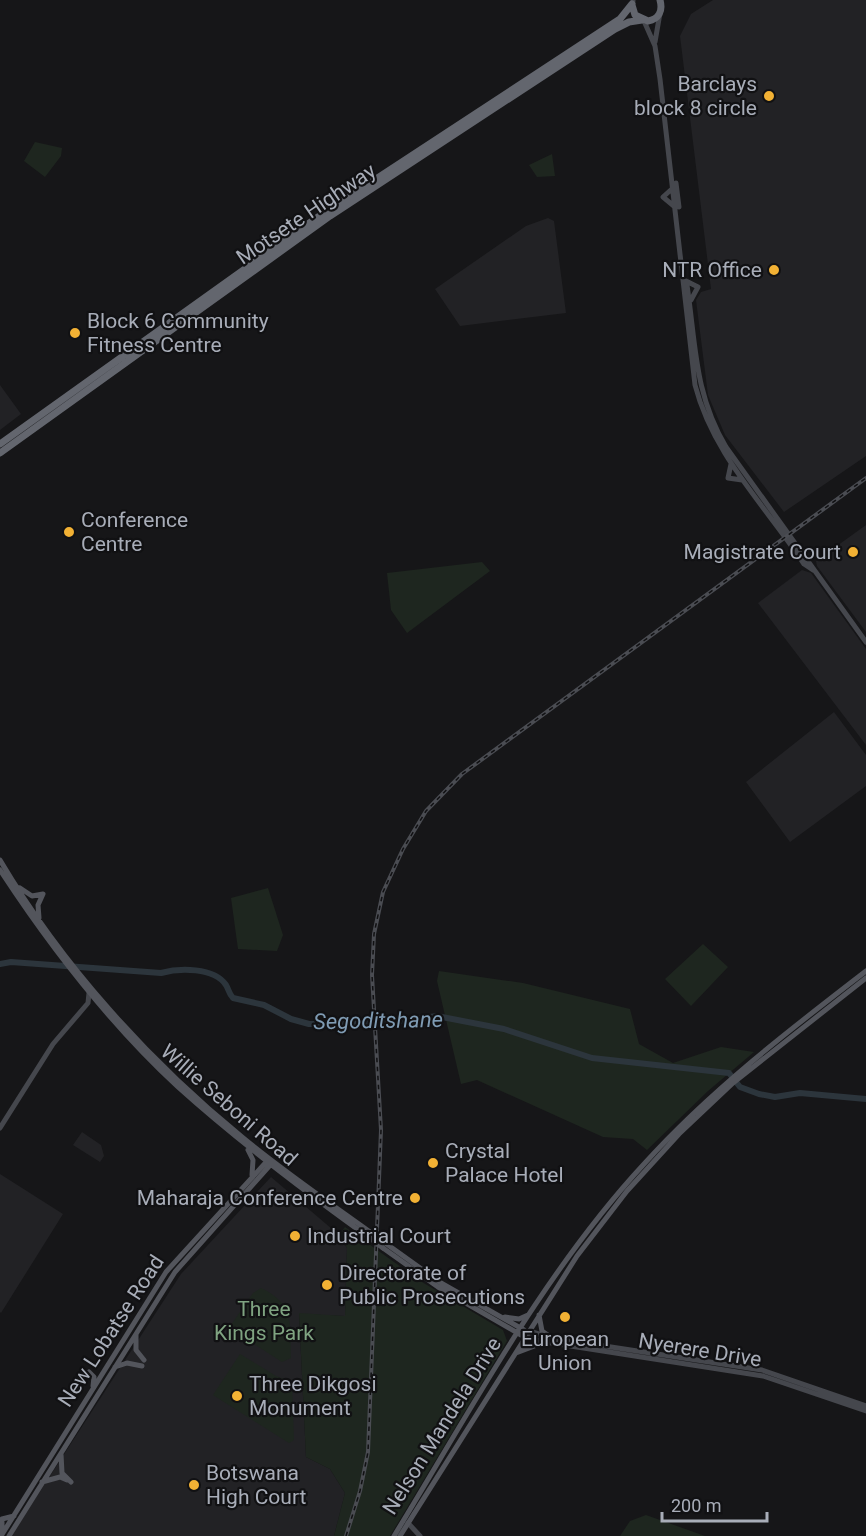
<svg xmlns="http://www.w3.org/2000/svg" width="866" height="1536" viewBox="0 0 866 1536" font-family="Roboto,sans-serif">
<rect width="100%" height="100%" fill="#161618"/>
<path fill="#222225" d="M 713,0 L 866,0 L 866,456 L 784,512 L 725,435 L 708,395 L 696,300 L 701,292 L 711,289 L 680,36 L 691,14 Z
M 548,218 L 554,221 L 566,313 L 460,326 L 435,289 L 526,226 Z
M 0,385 L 21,414 L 0,430 Z
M 866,525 L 866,632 L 817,566 L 816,561 Z
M 802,570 L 811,573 L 866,649 L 866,745 L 758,603 Z
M 834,712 L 866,755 L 866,786 L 790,842 L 746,782 Z
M 82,1132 L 101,1145 L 104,1156 L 100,1162 L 73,1145 Z
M 0,1174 L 63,1214 L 1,1313 L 0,1312 Z
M 271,1177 L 339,1235 L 347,1248 L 345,1316 L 299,1314 L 306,1457 L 330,1469 L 345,1493 L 334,1536 L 11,1536 L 181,1274 Z"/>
<path fill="#1e261f" d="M 35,142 L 62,148 L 61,156 L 45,177 L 24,161 Z
M 552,154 L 555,176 L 537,177 L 529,165 Z
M 482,562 L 490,571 L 407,633 L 391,610 L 387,573 Z
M 268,888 L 283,935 L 277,951 L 238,949 L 231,898 Z
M 703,944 L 728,967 L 691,1006 L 665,979 Z
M 439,971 L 523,983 L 630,1009 L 639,1044 L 673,1063 L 721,1047 L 754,1052 L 708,1091 L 647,1150 L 633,1139 L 603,1137 L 477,1080 L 461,1084 L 437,981 Z
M 345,1227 L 422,1282 L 503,1330 L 507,1341 L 390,1536 L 334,1536 L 345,1493 L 330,1469 L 306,1457 L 299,1313 L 345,1316 L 347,1248 L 339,1235 Z
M 261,1288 C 295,1304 290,1325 291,1358 L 282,1362 L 234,1331 L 231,1325 L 253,1293 Z
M 240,1354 L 276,1376 L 292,1382 L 294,1440 L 289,1443 L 213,1395 Z
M 646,1515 L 705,1536 L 620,1536 L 630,1521 Z"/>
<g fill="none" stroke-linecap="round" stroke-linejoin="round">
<path stroke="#2c353c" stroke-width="6" d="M 0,964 L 11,962 L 161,973 C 179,968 214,967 226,985 C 229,990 229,994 233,998 L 264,1005 L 291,1019 L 309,1024 L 388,1023 L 437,1016 L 504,1029 L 592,1058 L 729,1073 L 740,1087 L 759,1094 L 775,1097 L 800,1093 L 866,1099"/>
<path stroke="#45474d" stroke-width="5" d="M 633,1 L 633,0
M 644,21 L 655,46 L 660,79 L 695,385 C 713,455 765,505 804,564 L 813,570
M 655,42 L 660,13
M 676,183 L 679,207
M 673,188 L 663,197 L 675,207
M 686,281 L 698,287 L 691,300
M 687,285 C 696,345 694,393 726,447 L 866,642
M 731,464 L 728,478 L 742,480
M 0,1128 L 53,1044 L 88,1003 L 89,993
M 529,1331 L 552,1338 L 762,1370 L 866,1406
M 526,1337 L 545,1342 L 763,1376 L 866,1411
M 408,1523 L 420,1536"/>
<path stroke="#53555c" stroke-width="5" d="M 0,860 C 62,965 148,1060 242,1137 C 283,1171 327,1201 370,1232
M 0,870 C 51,948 109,1023 178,1087 C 239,1142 304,1191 371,1239
M 20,888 L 32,896 L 43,894
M 39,918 L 38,905 L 43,894
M 248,1150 L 253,1160 L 252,1175
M 381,1240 L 441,1283 L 524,1330
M 383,1248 L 438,1287 L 521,1335
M 539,1315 L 542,1331 L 552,1338
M 505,1317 L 519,1319 L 528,1315
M 136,1335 L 136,1350 L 144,1360
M 516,1353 L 545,1342
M 115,1367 L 127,1363 L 142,1366
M 89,1372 L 94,1377 L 93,1386
M 61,1454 L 62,1473 L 71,1482
M 42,1482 L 60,1477 L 67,1480
M 2,1533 L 2,1519 L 14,1516
M 1,1536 L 166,1272 L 268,1160
M 9,1536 L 175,1272 L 272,1163
M 394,1536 C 471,1410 543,1273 644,1164 C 710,1091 788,1031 866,971
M 400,1536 L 577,1256 L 627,1191 L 679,1134 L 733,1083 L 866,978"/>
<path stroke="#63666e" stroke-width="7" d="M 632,5 L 635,15 L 648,21 C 659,19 663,11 660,0
M 0,444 L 312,221 L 620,19 L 632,4
M 0,453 L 330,216 L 615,29 L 629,22 L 642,20"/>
<g stroke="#4a4c52" stroke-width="4">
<path id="rail" d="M 346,1536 L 360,1491 L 368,1452 L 381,1130 L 372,975 L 374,934 L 383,892 L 403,849 L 426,811 L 462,774 L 866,478"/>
</g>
<use href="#rail" stroke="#111113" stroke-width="1.5" stroke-dasharray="4.5" stroke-linecap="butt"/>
<path stroke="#53555c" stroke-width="5" d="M 370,1232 L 381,1240
M 371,1239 L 383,1248"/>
</g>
<g fill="#f2b134" stroke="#111113" stroke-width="2">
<circle cx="769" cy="96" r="6"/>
<circle cx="774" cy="270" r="6"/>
<circle cx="75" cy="333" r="6"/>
<circle cx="69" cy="532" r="6"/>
<circle cx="853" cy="552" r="6"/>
<circle cx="433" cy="1163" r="6"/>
<circle cx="415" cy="1198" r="6"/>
<circle cx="295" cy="1236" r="6"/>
<circle cx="327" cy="1285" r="6"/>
<circle cx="565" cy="1317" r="6"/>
<circle cx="237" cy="1396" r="6"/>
<circle cx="194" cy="1485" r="6"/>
</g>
<g text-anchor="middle" stroke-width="4.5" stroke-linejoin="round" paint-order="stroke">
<g font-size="21" fill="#a8adb8" stroke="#111113" text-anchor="start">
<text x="757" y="91" text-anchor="end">Barclays<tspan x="757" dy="24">block 8 circle</tspan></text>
<text x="762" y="277" text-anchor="end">NTR Office</text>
<text x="87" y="328">Block 6 Community<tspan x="87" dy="24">Fitness Centre</tspan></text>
<text x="81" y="527">Conference<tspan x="81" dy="24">Centre</tspan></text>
<text x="841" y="559" text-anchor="end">Magistrate Court</text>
<text x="445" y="1158">Crystal<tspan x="445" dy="24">Palace Hotel</tspan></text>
<text x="403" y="1205" text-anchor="end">Maharaja Conference Centre</text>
<text x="307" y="1243">Industrial Court</text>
<text x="339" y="1280">Directorate of<tspan x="339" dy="24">Public Prosecutions</tspan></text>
<text x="565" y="1346" text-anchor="middle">European<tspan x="565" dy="24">Union</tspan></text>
<text x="249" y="1391">Three Dikgosi<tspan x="249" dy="24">Monument</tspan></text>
<text x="206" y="1480">Botswana<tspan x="206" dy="24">High Court</tspan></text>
</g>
<g font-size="21" fill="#a8adb8" stroke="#111113">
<text transform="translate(306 214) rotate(-34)" y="7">Motsete Highway</text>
<text transform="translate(229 1105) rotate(41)" y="7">Willie Seboni Road</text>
<text transform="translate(111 1331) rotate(-57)" y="7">New Lobatse Road</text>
<text transform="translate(700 1350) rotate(9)" y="7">Nyerere Drive</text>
<text transform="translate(442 1426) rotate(-58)" y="7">Nelson Mandela Drive</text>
</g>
<g font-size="21" fill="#7fa381" stroke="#111113">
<text x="264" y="1316">Three<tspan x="264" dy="24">Kings Park</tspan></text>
</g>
<g font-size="22" font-style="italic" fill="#7f9bb3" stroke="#111113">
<text transform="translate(378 1020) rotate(-1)" y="8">Segoditshane</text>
</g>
</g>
<path d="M662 1512v9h105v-9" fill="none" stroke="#a8adb8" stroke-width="3"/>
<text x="671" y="1512" font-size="18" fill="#a8adb8" stroke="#111113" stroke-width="4.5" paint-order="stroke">200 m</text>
</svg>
